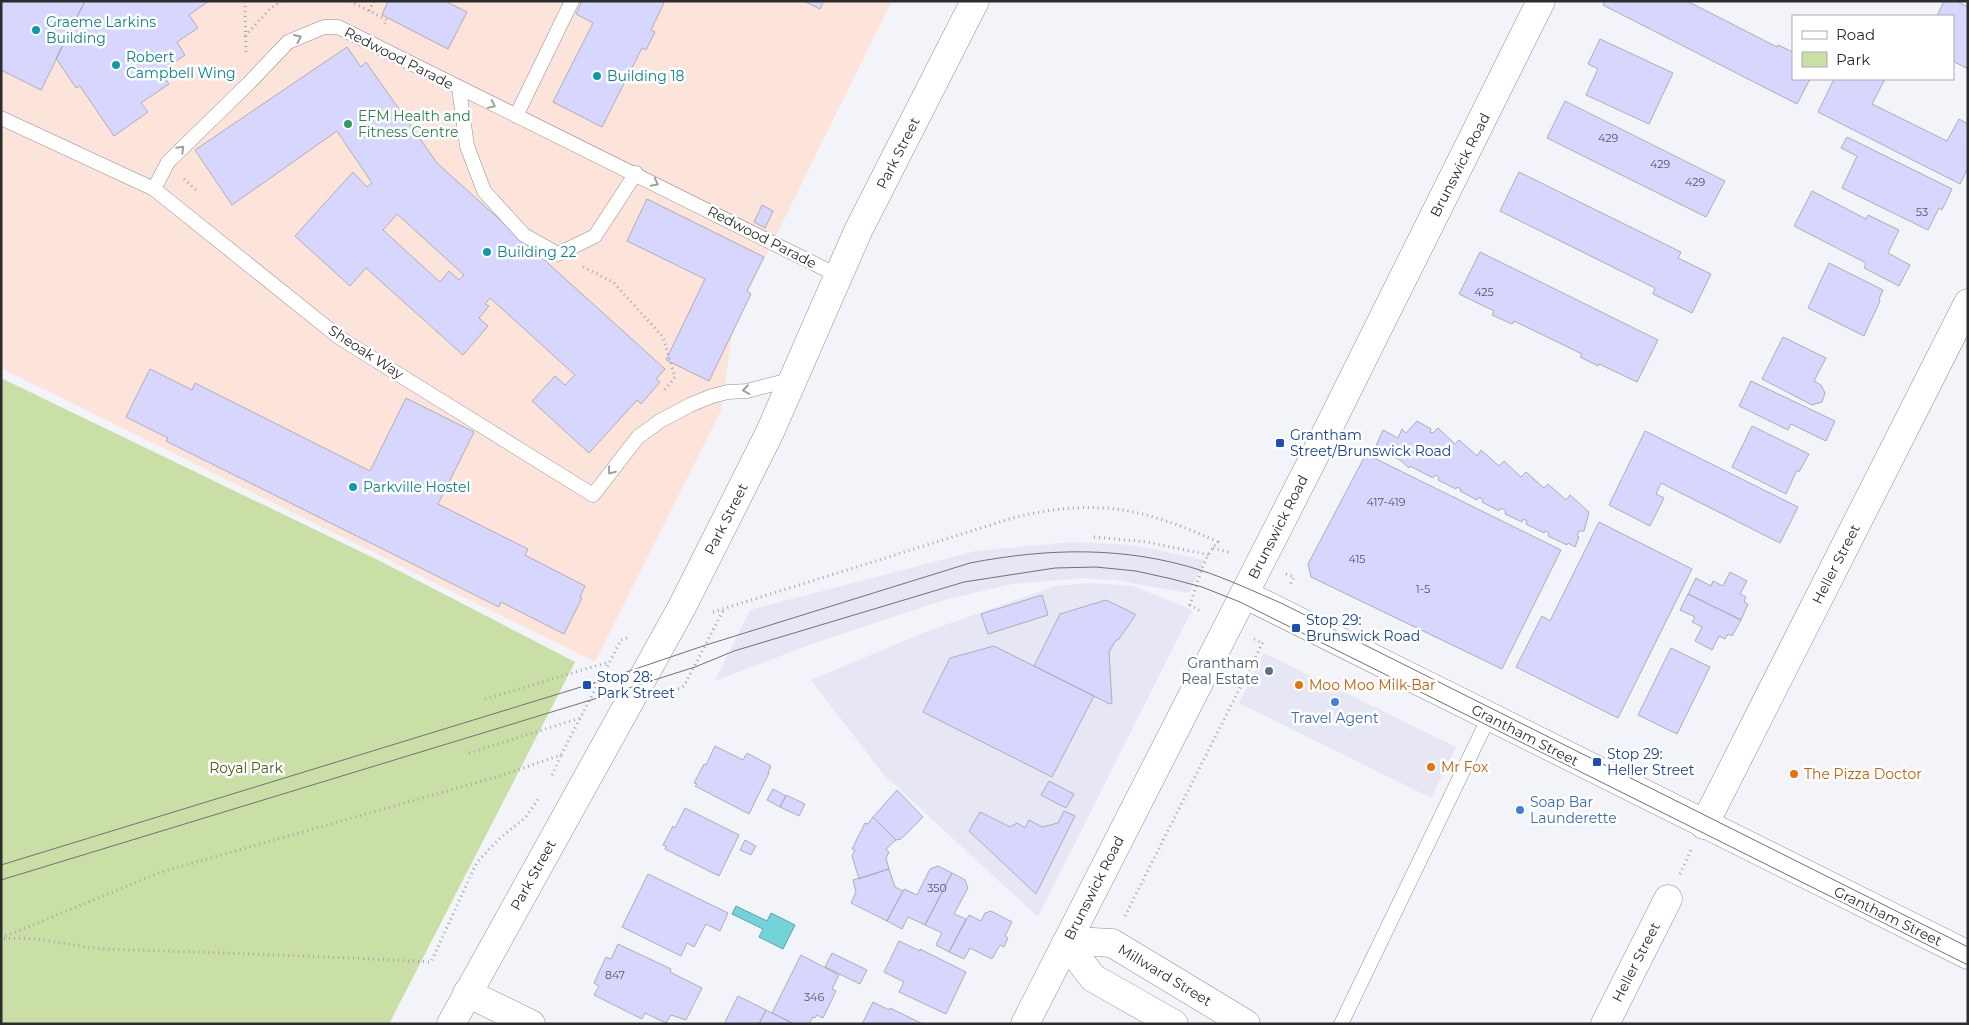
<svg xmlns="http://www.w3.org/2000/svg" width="1969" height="1025" viewBox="0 0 1969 1025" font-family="Montserrat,sans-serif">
<rect width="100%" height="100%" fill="#f3f3fa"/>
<path fill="#e6e6f4" d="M 1071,542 L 1133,545 L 1204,560 L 1189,593 L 1114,580 L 1085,578 L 1012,584 L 948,599 L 817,642 L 715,681 L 750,610 L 976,551 Z
M 1092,583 L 1133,586 L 1192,610 L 1038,917 L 884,775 L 811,680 L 923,633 L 1055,586 Z
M 1264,653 L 1456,747 L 1431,798 L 1239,703 Z"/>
<path fill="#fce4da" d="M 1,1 L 892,1 L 734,320 L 721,411 L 595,662 L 1,368 Z"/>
<path fill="#cadfa6" d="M 1,378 L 380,561 L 575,662 L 389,1024 L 1,1024 Z"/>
<path fill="#72d4d8" stroke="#5da2a5" d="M 736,906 L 767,921 L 771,913 L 795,925 L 783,949 L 759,937 L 763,929 L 732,914 Z"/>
<path fill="#d6d6ff" stroke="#adaeb4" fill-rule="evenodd" d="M 1,1 L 85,1 L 41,90 L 1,70 Z
M 85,1 L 209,1 L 189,15 L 198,28 L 177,42 L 185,55 L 161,72 L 169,84 L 141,103 L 148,112 L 114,136 L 80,86 L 76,88 L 56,58 Z
M 388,1 L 445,1 L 467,12 L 448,49 L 382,15 Z
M 582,1 L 661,1 L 664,3 L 651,30 L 655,32 L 646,50 L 642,48 L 602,127 L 553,102 L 593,23 L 576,14 Z
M 804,1 L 824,1 L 820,9 Z
M 1605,1 L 1687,1 L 1777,47 L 1778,45 L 1793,52 L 1793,79 L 1810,79 L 1797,104 L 1603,5 Z
M 1944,1 L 1956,1 L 1968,7 L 1968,69 L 1953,61 L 1953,16 L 1937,16 Z
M 1600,39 L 1673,73 L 1649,124 L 1586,95 L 1598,69 L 1588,64 Z
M 347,47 L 361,67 L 366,62 L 437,163 L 665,369 L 656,379 L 660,382 L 641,404 L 637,400 L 589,453 L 532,401 L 555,376 L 565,385 L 575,375 L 490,298 L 485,304 L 489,306 L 479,318 L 488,326 L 463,355 L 366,268 L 350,286 L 295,236 L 353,172 L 367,187 L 372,183 L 337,131 L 232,205 L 195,150 ZM 397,214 L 464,275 L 459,280 L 449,271 L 440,282 L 383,230 Z
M 1834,79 L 1885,79 L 1872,104 L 1947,141 L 1959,119 L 1968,124 L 1968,168 L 1960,184 L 1818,112 Z
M 1565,101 L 1725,181 L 1706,217 L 1547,138 Z
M 1847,137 L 1952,189 L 1942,210 L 1939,208 L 1928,230 L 1842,188 L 1857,156 L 1841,148 Z
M 1519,172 L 1681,252 L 1678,258 L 1711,274 L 1692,313 L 1653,294 L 1655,288 L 1500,211 Z
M 1812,191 L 1866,219 L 1868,215 L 1899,230 L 1888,253 L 1910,265 L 1899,286 L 1864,268 L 1866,263 L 1794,226 Z
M 647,199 L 764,257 L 747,291 L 751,294 L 709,381 L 666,360 L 705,279 L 627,241 Z
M 762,205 L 773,211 L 765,228 L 754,222 Z
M 1480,252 L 1658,340 L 1637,382 L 1599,364 L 1598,366 L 1580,357 L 1582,354 L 1514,321 L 1512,324 L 1492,315 L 1494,311 L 1459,294 Z
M 1829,263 L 1883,290 L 1879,299 L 1880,301 L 1864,336 L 1808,308 Z
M 1783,337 L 1826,358 L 1814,381 L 1821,385 L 1825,393 L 1822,402 L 1812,405 L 1762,379 Z
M 150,369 L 192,390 L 195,383 L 370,471 L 406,398 L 474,432 L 438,504 L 528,549 L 525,555 L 585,586 L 580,597 L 582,598 L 564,634 L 501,602 L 499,607 L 166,441 L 168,438 L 126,417 Z
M 1751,381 L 1835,421 L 1826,441 L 1791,424 L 1788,430 L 1739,406 Z
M 1417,421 L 1431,429 L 1430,432 L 1433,433 L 1438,428 L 1455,444 L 1459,440 L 1477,456 L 1481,450 L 1499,466 L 1504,461 L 1521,477 L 1526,472 L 1544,488 L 1548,484 L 1566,500 L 1570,495 L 1589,512 L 1584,531 L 1579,531 L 1577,536 L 1579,537 L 1575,547 L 1568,543 L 1567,545 L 1548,536 L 1549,533 L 1545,531 L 1544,533 L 1526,524 L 1527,521 L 1523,519 L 1522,522 L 1505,514 L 1506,511 L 1500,508 L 1499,511 L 1482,502 L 1483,500 L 1479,497 L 1477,500 L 1460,491 L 1461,489 L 1457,487 L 1456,489 L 1438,480 L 1439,477 L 1435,475 L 1433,478 L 1410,466 L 1409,468 L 1400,460 L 1375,448 L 1383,430 L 1398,438 L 1402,429 L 1406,433 Z
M 1752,426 L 1809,454 L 1799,472 L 1797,470 L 1786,494 L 1732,467 Z
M 1645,431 L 1798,507 L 1780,543 L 1661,483 L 1656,494 L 1664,498 L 1650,526 L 1609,505 Z
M 1366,454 L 1561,550 L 1502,669 L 1311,577 L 1308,564 Z
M 1599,522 L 1692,569 L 1618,718 L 1516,667 L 1542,616 L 1550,621 Z
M 1730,572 L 1747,581 L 1740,594 L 1746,597 L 1744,602 L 1748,604 L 1741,620 L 1688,594 L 1696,578 L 1711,586 L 1713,581 L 1723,586 Z
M 1688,594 L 1741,620 L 1732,636 L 1728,634 L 1725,639 L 1719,636 L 1712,650 L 1695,641 L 1702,627 L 1692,622 L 1695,617 L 1680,610 Z
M 1042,595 L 1048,615 L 988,634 L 981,614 Z
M 1106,600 L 1135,614 L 1135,616 L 1118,640 L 1116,640 L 1109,652 L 1112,703 L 1110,704 L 1034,666 L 1060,614 Z
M 994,646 L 1094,696 L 1052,777 L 923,712 L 950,658 Z
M 1671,648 L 1710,667 L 1677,734 L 1638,715 Z
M 715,746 L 743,760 L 747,753 L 771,766 L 768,773 L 769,773 L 749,814 L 695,786 L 697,784 L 694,783 L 704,764 L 706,765 Z
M 1049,781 L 1074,794 L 1066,808 L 1041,795 Z
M 773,789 L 786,796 L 780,807 L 767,800 Z
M 897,790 L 923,817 L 901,839 L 896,840 L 873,817 Z
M 786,795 L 805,804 L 799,816 L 780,807 Z
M 685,808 L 739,835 L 719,876 L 665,849 L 666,846 L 663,845 L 673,826 L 675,828 Z
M 1064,811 L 1075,816 L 1036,894 L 969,831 L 980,812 L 1010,827 L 1017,823 L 1025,828 L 1029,820 L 1042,827 L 1058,823 Z
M 873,817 L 896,840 L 886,849 L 889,852 L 886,858 L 889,869 L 859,879 L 852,856 L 855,850 L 852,849 L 865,823 L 868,824 Z
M 745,840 L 756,846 L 751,855 L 740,850 Z
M 938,866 L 952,873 L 925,925 L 908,917 L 902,929 L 887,921 L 904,889 L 917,895 L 930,869 Z
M 889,869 L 895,887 L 903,891 L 887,921 L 851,903 L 856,892 L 853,880 Z
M 952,873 L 965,880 L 968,888 L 954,914 L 966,919 L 949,952 L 936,945 L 942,933 L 925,925 Z
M 648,874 L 728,913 L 720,931 L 706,924 L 694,947 L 687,943 L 681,956 L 622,927 Z
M 991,911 L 1012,922 L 1005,936 L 1008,938 L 1004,947 L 1000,945 L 992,959 L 970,948 L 964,959 L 949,952 L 969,915 L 981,921 L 985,913 Z
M 899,941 L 920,951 L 920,949 L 966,972 L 946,1014 L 899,992 L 904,982 L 884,972 Z
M 618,944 L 671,969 L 670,972 L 702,988 L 686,1020 L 671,1015 L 666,1023 L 645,1013 L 642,1019 L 594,995 L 599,986 L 594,983 L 606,957 L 611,959 Z
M 832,953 L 867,970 L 860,984 L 825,967 Z
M 801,955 L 839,975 L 832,989 L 836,991 L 823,1018 L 817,1015 L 815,1018 L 813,1017 L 809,1024 L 794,1024 L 772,1013 Z
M 738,996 L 766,1010 L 759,1024 L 724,1024 Z
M 873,1002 L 889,1010 L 890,1008 L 923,1024 L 862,1024 Z
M 766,1010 L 794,1024 L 759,1024 Z"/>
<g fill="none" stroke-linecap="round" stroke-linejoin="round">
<g stroke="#8e8e95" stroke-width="15">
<path id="service" d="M 459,88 L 467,146 L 484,191 L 524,235 L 558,254 L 595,236 L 636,173
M 516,116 L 572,1
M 1,118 L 154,189 L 340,338 L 593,495 L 638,437 L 660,421 L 690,405 L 712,396 L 728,392 L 747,391 L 793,379
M 154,189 L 168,162 L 249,83 L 288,42 L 324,27 L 338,27 L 837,275
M 1341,1024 L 1489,717"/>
</g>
<g stroke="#8e8e95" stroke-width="29">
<path id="minor" d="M 1704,825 L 1968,303
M 1066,943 L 1092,942 L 1112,943 L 1246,1024
M 1066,943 L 1093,978 L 1174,1024
M 1605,1024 L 1668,899"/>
</g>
<g stroke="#8e8e95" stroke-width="29">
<path id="tertiary" d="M 467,993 L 531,1024
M 451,1024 L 682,607 L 770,432 L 858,231 L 975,1"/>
</g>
<g stroke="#8e8e95" stroke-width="29">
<path id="secondary" d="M 1244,594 L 1968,955"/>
</g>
<g stroke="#8e8e95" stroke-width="29">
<path id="primary" d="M 1025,1024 L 1313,459 L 1541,1"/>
</g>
<path stroke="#a5a5aa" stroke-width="3" stroke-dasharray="1 4" stroke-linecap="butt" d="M 245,1 L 246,53
M 350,1 L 387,20 L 384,25
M 369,11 L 374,1
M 245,36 L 271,8 L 282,1
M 184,179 L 196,190
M 583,267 L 613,282 L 663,337 L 675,377 L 663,392
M 1094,537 L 1147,542 L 1209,555
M 1213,548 L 1231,553
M 1286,574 L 1294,577 L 1290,585
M 713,612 L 1016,517 C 1098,498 1143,508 1218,542 C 1202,558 1197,585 1190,605 L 1202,612
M 1254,639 L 1262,643
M 669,693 L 684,686 L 724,609
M 485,699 L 609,662
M 469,753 L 580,718
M 552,775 L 561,756
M 1680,874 L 1691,850
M 1125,916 L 1263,642
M 1,938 L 161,872 L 500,776 L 561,755 L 621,640 L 630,637
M 4,939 C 39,935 74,948 109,949 C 217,953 324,956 431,962 L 477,862 L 500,838 L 526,817 L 540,796"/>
<use href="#service" stroke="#fff" stroke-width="14"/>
<use href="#minor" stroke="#fff" stroke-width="28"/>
<use href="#tertiary" stroke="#fff" stroke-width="28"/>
<use href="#secondary" stroke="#fff" stroke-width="28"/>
<use href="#primary" stroke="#fff" stroke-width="28"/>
<path stroke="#717174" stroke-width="1" d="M 1,865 L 594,683 L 706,645 L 970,563 C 1048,548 1124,546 1200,570 C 1228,579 1255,592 1281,603 L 1968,947
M 1,880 L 591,700 L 695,667 L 734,651 L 964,582 L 1055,568 L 1096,567 L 1136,571 L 1172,579 L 1202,587 L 1240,602 L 1968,965"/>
</g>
<defs><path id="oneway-chevron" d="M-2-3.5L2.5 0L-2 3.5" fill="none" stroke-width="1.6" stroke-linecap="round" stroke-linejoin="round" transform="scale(1.25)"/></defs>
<g stroke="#a0a0a1">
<use href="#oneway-chevron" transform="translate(298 38) rotate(-23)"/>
<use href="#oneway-chevron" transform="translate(492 105) rotate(26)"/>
<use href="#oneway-chevron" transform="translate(181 149) rotate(-45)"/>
<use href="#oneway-chevron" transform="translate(655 183) rotate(27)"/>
<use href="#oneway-chevron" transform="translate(746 390) rotate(172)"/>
<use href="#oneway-chevron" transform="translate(611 471) rotate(128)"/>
</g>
<g fill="#0f9aa8" stroke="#fff" stroke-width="2">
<circle cx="36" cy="30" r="5"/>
<circle cx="116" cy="65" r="5"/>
<circle cx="597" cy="76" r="5"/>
<circle cx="487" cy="252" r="5"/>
<circle cx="353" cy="487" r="5"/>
</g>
<circle fill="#2e9e5b" stroke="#fff" stroke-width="2" cx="348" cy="124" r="5"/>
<g fill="#1a4fb4" stroke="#fff" stroke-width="2">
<rect x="1275" y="438" width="10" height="10" rx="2.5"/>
<rect x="1291" y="623" width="10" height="10" rx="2.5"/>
<rect x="582" y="680" width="10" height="10" rx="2.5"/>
<rect x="1592" y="757" width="10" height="10" rx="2.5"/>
</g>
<circle fill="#5c6f8a" stroke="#fff" stroke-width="2" cx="1269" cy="671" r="5"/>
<g fill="#e8710a" stroke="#fff" stroke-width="2">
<circle cx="1299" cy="685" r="5"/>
<circle cx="1431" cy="767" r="5"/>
<circle cx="1794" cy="774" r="5"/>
</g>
<g fill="#3f7fe0" stroke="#fff" stroke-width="2">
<circle cx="1335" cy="702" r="5"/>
<circle cx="1520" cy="810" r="5"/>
</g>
<g text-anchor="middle" stroke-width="5" stroke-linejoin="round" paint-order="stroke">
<g font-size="11" fill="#565662">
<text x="1608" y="142">429</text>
<text x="1660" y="168">429</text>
<text x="1695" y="186">429</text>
<text x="1922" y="216">53</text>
<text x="1484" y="296">425</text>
<text x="1386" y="506">417-419</text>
<text x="1357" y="563">415</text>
<text x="1423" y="593">1-5</text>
<text x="937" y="892">350</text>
<text x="615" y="979">847</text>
<text x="814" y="1001">346</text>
</g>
<g font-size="14" fill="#0d838f" stroke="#fff" text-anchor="start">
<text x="46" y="27">Graeme Larkins<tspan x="46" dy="16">Building</tspan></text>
<text x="126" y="62">Robert<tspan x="126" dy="16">Campbell Wing</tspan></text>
<text x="607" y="81">Building 18</text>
<text x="497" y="257">Building 22</text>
<text x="363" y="492">Parkville Hostel</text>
</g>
<g font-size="14" fill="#2c2c2e" stroke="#fff">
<text transform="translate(399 58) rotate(27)" y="5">Redwood Parade</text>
<text transform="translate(898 153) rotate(-63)" y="5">Park Street</text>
<text transform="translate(1460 165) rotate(-63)" y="5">Brunswick Road</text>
<text transform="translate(762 237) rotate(27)" y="5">Redwood Parade</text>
<text transform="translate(366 352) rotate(33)" y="5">Sheoak Way</text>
<text transform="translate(726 519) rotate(-63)" y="5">Park Street</text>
<text transform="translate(1278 527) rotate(-63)" y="5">Brunswick Road</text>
<text transform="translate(1836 564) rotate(-63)" y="5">Heller Street</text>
<text transform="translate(1525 735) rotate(27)" y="5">Grantham Street</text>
<text transform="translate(533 875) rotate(-61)" y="5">Park Street</text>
<text transform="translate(1094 888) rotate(-63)" y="5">Brunswick Road</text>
<text transform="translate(1888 916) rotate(26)" y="5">Grantham Street</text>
<text transform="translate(1636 962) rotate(-63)" y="5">Heller Street</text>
<text transform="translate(1165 975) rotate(31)" y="5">Millward Street</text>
</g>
<g font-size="14" fill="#27864d" stroke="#fff" text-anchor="start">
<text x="358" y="121">EFM Health and<tspan x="358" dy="16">Fitness Centre</tspan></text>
</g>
<g font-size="14" fill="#164399" stroke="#fff" text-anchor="start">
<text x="1290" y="440">Grantham<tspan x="1290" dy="16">Street/Brunswick Road</tspan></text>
<text x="1306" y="625">Stop 29:<tspan x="1306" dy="16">Brunswick Road</tspan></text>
<text x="597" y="682">Stop 28:<tspan x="597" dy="16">Park Street</tspan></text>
<text x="1607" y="759">Stop 29:<tspan x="1607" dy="16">Heller Street</tspan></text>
</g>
<g font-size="14" fill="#4e5e75" stroke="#fff" text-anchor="end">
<text x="1259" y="668">Grantham<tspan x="1259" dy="16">Real Estate</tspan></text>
</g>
<g font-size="14" fill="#c56008" stroke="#fff" text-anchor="start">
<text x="1309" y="690">Moo Moo Milk Bar</text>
<text x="1441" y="772">Mr Fox</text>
<text x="1804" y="779">The Pizza Doctor</text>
</g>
<g font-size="14" fill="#366cbe" stroke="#fff">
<text x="1335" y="723">Travel Agent</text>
<text x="1530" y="807" text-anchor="start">Soap Bar<tspan x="1530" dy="16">Launderette</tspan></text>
</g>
<g font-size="14" fill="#485c16" stroke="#fff">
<text x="246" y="773">Royal Park</text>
</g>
</g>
<rect width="1969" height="1025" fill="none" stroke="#2c2c2e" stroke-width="5"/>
<rect x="1792" y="15" width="162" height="65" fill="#ffffff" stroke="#ababab"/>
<rect x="1802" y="31" width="25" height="8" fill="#ffffff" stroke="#ababab"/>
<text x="1836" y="40" font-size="15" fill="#2c2c2e">Road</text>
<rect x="1802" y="52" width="25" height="15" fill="#cadfa6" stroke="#ababab"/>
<text x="1836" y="65" font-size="15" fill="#2c2c2e">Park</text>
</svg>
